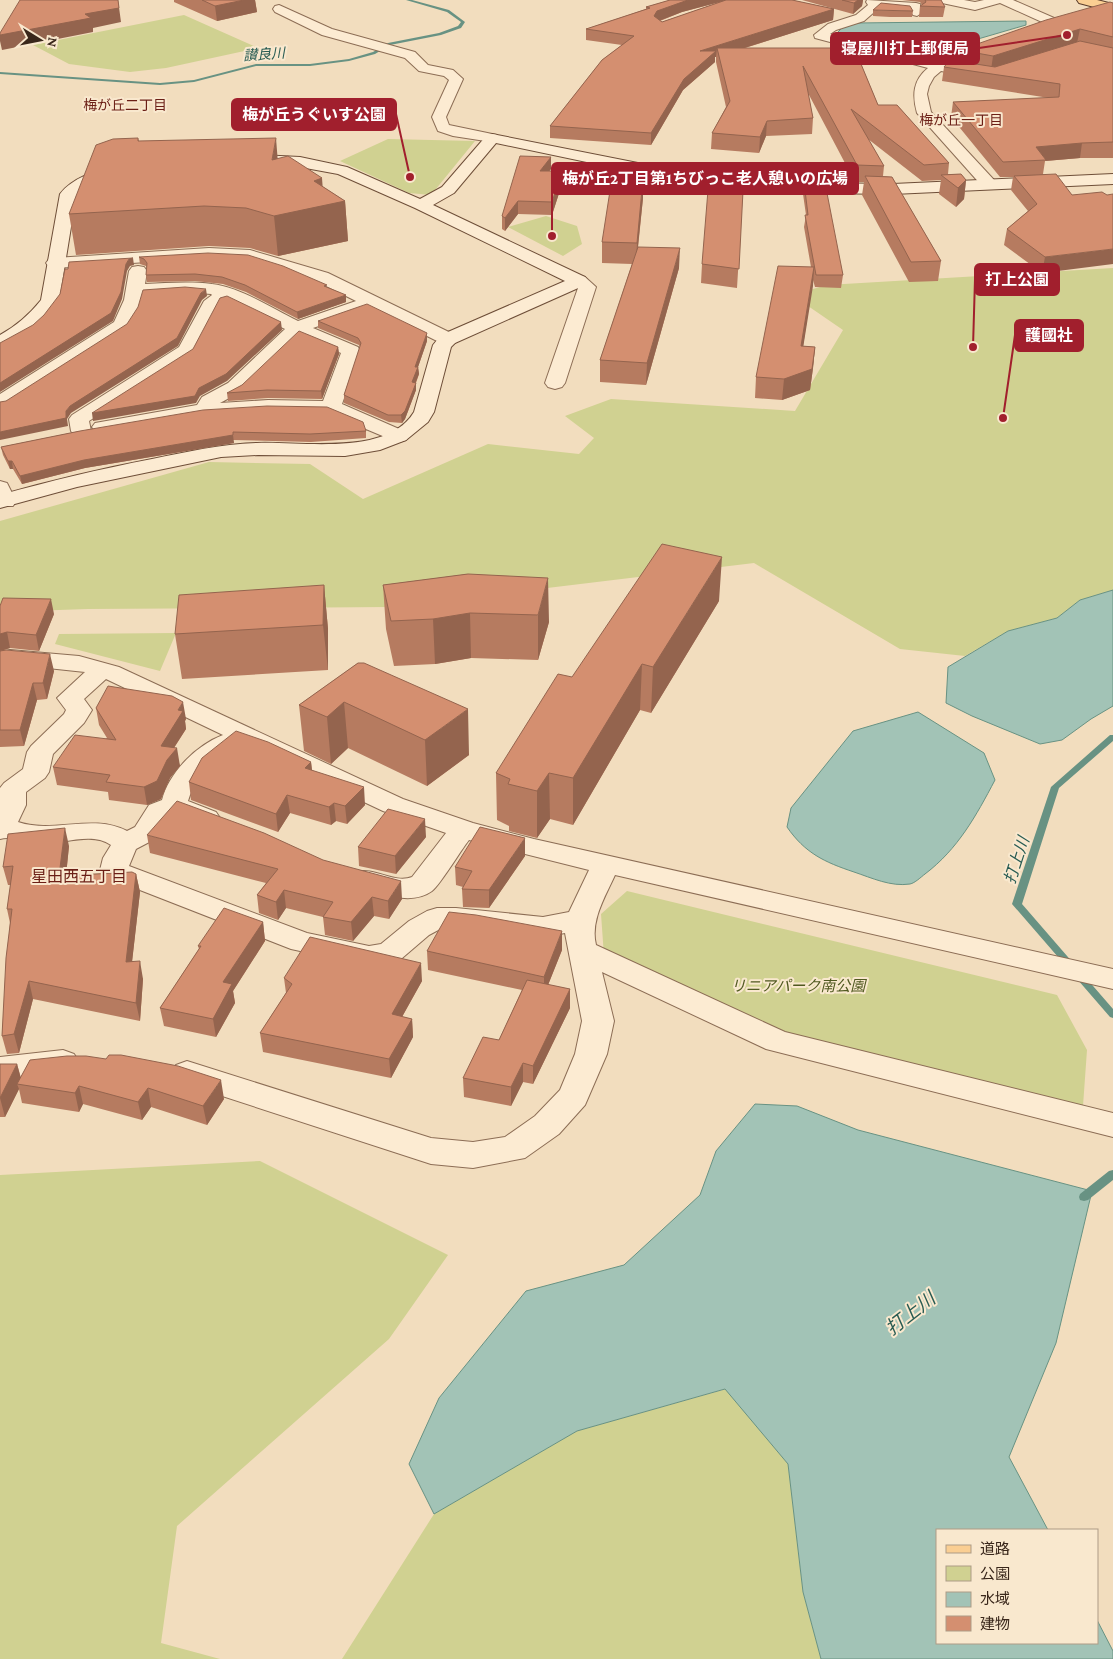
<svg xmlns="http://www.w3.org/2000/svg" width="1113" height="1659" viewBox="0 0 1113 1659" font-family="'Crimson Pro','Noto Sans JP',serif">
<rect width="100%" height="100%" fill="#f2ddbe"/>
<path fill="#d0d191" d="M 184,15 L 258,48 L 166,68 L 130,72 L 69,64 L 33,45 Z
M 388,139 L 475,141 L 431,195 L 409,193 L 340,161 Z
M 546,216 L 577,226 L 582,244 L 563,256 L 508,227 Z
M 1113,268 L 1113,590 L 1080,600 L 1057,618 L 1008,631 L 965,656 L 900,649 L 754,563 L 389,607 L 88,609 L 0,612 L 0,521 L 209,462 L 310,464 L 363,499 L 488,444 L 579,454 L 594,438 L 565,416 L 611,399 L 795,411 L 843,330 L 792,295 L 827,285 Z
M 176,633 L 160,671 L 55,644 L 59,634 Z
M 627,891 L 1057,995 L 1087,1050 L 1083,1106 L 778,1036 L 604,956 L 601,914 Z
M 260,1161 L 448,1255 L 389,1339 L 177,1526 L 161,1643 L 220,1659 L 0,1659 L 0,1175 Z
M 726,1389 L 788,1464 L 803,1592 L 821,1659 L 342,1659 L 434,1514 L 577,1431 Z"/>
<path fill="#a2c3b6" stroke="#689283" d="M 1026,21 L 1026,25 L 923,55 L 837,33 L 842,28 L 856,23 Z
M 1113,590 L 1113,706 L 1091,719 L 1062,740 L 1040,744 L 972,716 L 946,703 L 948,667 L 1008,631 L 1057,618 L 1080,600 Z
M 918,712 L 984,753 L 995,780 C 976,816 958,849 925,874 C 921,877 915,883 910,884 C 891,887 872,878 854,872 C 824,862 805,853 787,827 L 791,808 L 853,731 Z
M 755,1104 L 797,1106 L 858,1130 L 1092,1191 L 1056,1343 L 1009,1457 L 1048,1530 L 937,1530 L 937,1643 L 1097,1643 L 1097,1620 L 1113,1651 L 1113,1659 L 821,1659 L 803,1592 L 788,1464 L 725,1389 L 577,1431 L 434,1514 L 409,1464 L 439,1398 L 526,1291 L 624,1265 L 700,1195 L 716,1151 Z"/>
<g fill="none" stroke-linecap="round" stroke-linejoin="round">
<path fill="#689283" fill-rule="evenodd" d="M 406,0 L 412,0 L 449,10 L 465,22 L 461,28 L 441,35 L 390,45 L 375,54 L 349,61 L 310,66 L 256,66 L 194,82 L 160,85 L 0,74 L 0,72 L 160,83 L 194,80 L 256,64 L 310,64 L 349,59 L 373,52 L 388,43 L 439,33 L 458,26 L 461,22 L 447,12 Z
M 1110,735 L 1113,735 L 1113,741 L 1059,788 L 1022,904 L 1113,1009 L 1113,1018 L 1110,1017 L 1012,904 L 1051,787 Z
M 1113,1170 L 1113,1180 L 1088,1200 L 1084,1201 L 1080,1200 L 1079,1197 L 1080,1194 L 1109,1171 Z"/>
<g stroke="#8c6d55" stroke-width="2">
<path id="street" d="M 867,0 L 916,3 L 920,4 L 923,12 L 917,16 L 913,15 L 910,10 L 880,7 L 864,21 L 836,30 L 830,34 L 936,62 L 947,56 L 957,56 L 959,59 L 951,65 L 985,71 L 987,74 L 980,78 L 941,71 L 934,77 L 929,86 L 927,94 L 931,112 L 995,181 L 997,184 L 995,187 L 983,187 L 917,113 C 912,95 913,80 928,68 L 815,38 L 814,35 L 828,24 L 856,15 L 868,5 L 866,2 Z
M 940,0 L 964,0 L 975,2 L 984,0 L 1013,0 L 1061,21 L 1063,24 L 1057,28 L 1053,27 L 1000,3 L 975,10 L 942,3 Z
M 279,5 L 332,29 L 415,52 L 428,65 L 453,70 L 463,79 L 446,117 L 449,125 L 497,135 L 499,138 L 497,141 L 492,142 L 453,136 L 438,131 L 432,117 L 449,80 L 444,76 L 419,71 L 405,58 L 322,35 L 275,12 L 273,9 L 275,6 Z
M 209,248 L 250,250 L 328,273 L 455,335 L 457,339 L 455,343 L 448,345 L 441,343 L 371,308 L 313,328 L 358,347 L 360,351 L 342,404 L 406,432 L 409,436 L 406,440 L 399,442 L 392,440 L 328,413 L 307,412 L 268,412 L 204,416 L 102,433 L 95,431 L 92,427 L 95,423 L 197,405 L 202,397 L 228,383 L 285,329 L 228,301 L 220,304 L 193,355 L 89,421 L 91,431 L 88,435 L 81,437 L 74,435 L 71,431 L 69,419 L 72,415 L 179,347 L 204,301 L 212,295 L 211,294 L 186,292 L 143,295 L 137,313 L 127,330 L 7,407 L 0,409 L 0,394 L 114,322 L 124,300 L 129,271 L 132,267 L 138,266 L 144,267 L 147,271 L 145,284 C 167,283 190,281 212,284 C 240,287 273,309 298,321 L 356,301 L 316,281 L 249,260 L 209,258 L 55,268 L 49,267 L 46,263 L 49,259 L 55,258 ZM 299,336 L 341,353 L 323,401 L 268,400 L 220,403 L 242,391 Z
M 579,276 L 585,277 L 596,287 L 565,383 L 562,387 L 555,389 L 548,387 L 545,383 L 578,288 L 570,281 L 573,277 Z
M 0,481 L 7,483 L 16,501 L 13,506 L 0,506 Z
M 10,650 L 79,656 L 119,667 L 403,799 L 473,823 L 534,839 L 1113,969 L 1113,989 L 615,875 C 605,897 590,921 596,945 L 785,1032 L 1113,1113 L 1113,1137 L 766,1049 L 602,972 L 614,1021 L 607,1054 L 585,1105 L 559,1134 L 525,1158 L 473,1168 L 431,1164 L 176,1081 L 171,1073 L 176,1065 L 187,1061 L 431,1138 L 473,1142 L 505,1137 L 535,1116 L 560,1090 L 575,1054 L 582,1021 L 565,933 L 543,937 L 442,928 L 429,935 L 401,959 L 369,966 L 291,949 L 104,876 L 100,870 L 103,858 L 111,845 C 91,831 61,845 38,844 C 25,843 12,835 0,839 L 0,788 L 4,783 L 23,769 L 27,752 L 31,746 L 64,714 L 66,710 L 57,698 L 85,672 L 10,664 L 0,666 L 0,652 ZM 106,679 L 223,735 C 197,745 169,772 162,800 L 149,805 L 135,827 L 127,831 C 92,813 54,834 18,822 L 26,805 L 26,792 L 45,778 L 49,772 L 53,754 L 84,723 L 92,710 L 84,699 ZM 241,744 L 383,811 L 446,833 L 412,877 C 394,884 375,867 356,872 L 352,879 L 356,886 C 378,892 410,907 432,891 C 440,885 461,850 469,840 L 589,870 L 569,912 L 543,917 L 456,908 L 437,908 L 427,911 L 409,921 L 381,944 L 369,946 L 307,933 L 129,866 L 136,849 L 155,839 L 169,817 L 174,815 L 206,827 L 216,824 L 220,818 L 216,812 L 188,801 C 194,780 208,767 225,756 C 231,752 237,749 241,744 Z
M 63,1050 L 74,1054 L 79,1062 L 74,1070 L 63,1074 L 0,1081 L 0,1057 Z"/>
</g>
<g stroke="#6e4e38" stroke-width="2">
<path id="secondary" d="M 492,134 L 658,167 L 718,175 L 814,183 L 893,184 L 1113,174 L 1113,184 L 893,194 L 814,193 L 718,185 L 658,177 L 496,143 L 454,193 L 433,205 L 585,277 L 588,281 L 585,285 L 455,343 L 451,347 L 434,412 L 428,422 L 406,440 L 380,450 L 345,456 L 258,455 L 221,457 L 77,487 L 0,508 L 0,495 C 50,481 100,469 152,459 C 187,452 221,444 257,443 C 301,441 387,457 414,412 L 433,345 L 441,335 L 565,281 L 415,208 L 338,174 L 300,167 L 260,165 L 255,163 L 252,160 L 255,157 L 260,155 L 300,157 L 347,167 L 420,199 L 442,187 L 487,135 Z
M 115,165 L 120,167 L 123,170 L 120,173 L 95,183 L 76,196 L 59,301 L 43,321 L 23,337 L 0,348 L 0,335 C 16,326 29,315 41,300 L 60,194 C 72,178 97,170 115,165 Z"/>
</g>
<g stroke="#593b2a" stroke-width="2">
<path id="primary" d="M 1077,0 L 1097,0 L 1113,4 L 1113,12 L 1079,3 Z"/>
</g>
<use href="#street" fill="#fcebd2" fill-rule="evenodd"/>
<use href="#secondary" fill="#fcebd2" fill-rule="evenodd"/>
<use href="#primary" fill="#face92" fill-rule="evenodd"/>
</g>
<path fill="#b67b60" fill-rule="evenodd" d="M 174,0 L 255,0 L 257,12 L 217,21 L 174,2 Z
M 670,0 L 792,0 L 834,9 L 833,20 L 745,48 L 848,48 L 861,64 L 878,105 L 897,105 L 949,163 L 948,174 L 961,174 L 966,180 L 964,199 L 956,207 L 939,194 L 941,180 L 922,181 L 868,139 L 884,166 L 883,176 L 892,177 L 941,261 L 938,281 L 909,282 L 862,195 L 864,182 L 855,182 L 808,93 L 813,118 L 812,134 L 766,136 L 759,153 L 711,149 L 712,133 L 726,107 L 716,62 L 716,57 L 715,57 L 715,62 L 683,90 L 651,145 L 550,138 L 550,126 L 602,60 L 622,45 L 586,40 L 586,29 L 646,9 L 646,7 ZM 720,2 L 662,22 L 660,21 L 682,12 Z
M 802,0 L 863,0 L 862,6 L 853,14 Z
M 902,0 L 941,0 L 945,7 L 943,17 L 919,17 L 920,6 L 922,5 L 920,2 Z
M 1113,3 L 1113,158 L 1080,158 L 1045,161 L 1043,174 L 1072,195 L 1042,273 L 1004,245 L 1007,229 L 1028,211 L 1011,190 L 1013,177 L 1000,177 L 951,117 L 953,102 L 1049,98 L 942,81 L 944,67 L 958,61 L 960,50 Z
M 873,10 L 913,11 L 912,17 L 890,17 L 873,16 Z
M 138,138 L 139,141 L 322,178 L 322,186 L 345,201 L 348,241 L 278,256 L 250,248 L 209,246 L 76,255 L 69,214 Z
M 551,157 L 551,169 L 549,171 L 562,171 L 562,184 L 552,215 L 518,214 L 505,231 L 502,229 L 502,216 Z
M 804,182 L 843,275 L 841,288 L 815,287 L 813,280 L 803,346 L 815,347 L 813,368 L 810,390 L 782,400 L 755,398 L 756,377 L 811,267 L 804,227 L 806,215 L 803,194 Z
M 743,191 L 737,288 L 701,283 L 702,264 Z
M 643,198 L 638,248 L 679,268 L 646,385 L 600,382 L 600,360 L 632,264 L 602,263 L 602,242 Z
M 139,257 L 328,288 L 346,302 L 298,319 L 246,292 L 223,284 L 195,281 L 147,282 L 146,275 L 147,268 L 146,266 L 140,264 Z
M 318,321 L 427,341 L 418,367 L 419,374 L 416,383 L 416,390 L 405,419 L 402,423 L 389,422 L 344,403 L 344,395 L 360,347 L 359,345 L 318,328 Z
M 338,347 L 339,354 L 322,399 L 268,398 L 228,401 L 227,393 Z
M 80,431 L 366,431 L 366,438 L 311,442 L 233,440 L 234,443 L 85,468 L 22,484 L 13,469 L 10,469 L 3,455 L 1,447 Z
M 468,574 L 549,622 L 538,660 L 471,658 L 435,664 L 394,666 L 386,629 L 383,585 Z
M 324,585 L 328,629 L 328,670 L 182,679 L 175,634 Z
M 719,601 L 651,713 L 640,710 L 573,825 L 550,819 L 537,838 L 509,831 L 509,826 L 497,820 L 496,773 L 572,677 Z
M 0,606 L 54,614 L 39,651 L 10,648 L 4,650 L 54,671 L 47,699 L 37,700 L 24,746 L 0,747 Z
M 358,663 L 469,755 L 427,786 L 348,748 L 331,764 L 304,751 L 299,705 Z
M 96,708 L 186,719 L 185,721 L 186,729 L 174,748 L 180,766 L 170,778 L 161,799 L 147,805 L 109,800 L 108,792 L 57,785 L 53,767 L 107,738 L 99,725 Z
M 311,762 L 312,770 L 365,805 L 347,824 L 336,821 L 331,825 L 290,813 L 278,832 L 191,800 L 189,782 Z
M 147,835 L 402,899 L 389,919 L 374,916 L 353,941 L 325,935 L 323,917 L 286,908 L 278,920 L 259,913 L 257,895 L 266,883 L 150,853 Z
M 426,837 L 396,874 L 359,866 L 358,847 Z
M 69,846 L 66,876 L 136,874 L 140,892 L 132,961 L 143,979 L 140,1021 L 33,999 L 19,1053 L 7,1054 L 2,1036 L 10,923 L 7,909 L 11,885 L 8,885 L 3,867 Z
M 525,856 L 489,908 L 463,907 L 462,889 L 463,887 L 456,885 L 455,867 Z
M 263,922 L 265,941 L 233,991 L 235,1003 L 216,1037 L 164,1026 L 160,1008 L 199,949 L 198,946 Z
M 562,950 L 548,985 L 570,989 L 570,1008 L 533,1084 L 523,1082 L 511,1106 L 464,1097 L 463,1078 L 499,1040 L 522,990 L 428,970 L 427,951 Z
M 284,978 L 422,981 L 402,1017 L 412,1019 L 413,1037 L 391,1078 L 263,1052 L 260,1033 L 286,993 Z
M 30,1060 L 224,1099 L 207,1125 L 151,1107 L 142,1120 L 83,1104 L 79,1112 L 22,1103 L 19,1089 L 5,1117 L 0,1117 L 0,1064 L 17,1064 L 21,1078 Z"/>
<path fill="#94644e" d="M 118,0 L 121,22 L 93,28 L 93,32 L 2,50 L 0,41 L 0,35 L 85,14 Z
M 244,0 L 255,0 L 257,12 L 217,21 L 215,6 Z
M 688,0 L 727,0 L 682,12 L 656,22 L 654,16 L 657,11 Z
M 858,0 L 863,0 L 862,6 L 853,14 L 854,3 Z
M 834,9 L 833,20 L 719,56 L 717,48 L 716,57 L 715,57 L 715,62 L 683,90 L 651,145 L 651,133 L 700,51 Z
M 1080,29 L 1077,43 L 991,70 L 993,56 Z
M 767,121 L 766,136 L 759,153 L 760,137 Z
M 276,138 L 279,176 L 272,160 Z
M 1082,143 L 1080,158 L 1045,161 L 1046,160 L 1036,147 Z
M 551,157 L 551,169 L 540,183 L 540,171 Z
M 562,171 L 562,184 L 552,215 L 552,202 Z
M 322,178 L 324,205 L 345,201 L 348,241 L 278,256 L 274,216 L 314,181 Z
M 643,179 L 643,198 L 636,264 L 637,243 Z
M 966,180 L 964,199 L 956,207 L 958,188 Z
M 518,201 L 518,214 L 505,231 L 505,218 Z
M 680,248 L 679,268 L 646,385 L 647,363 Z
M 1113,249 L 1113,264 L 1042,273 L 1045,257 Z
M 133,258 L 134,265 L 130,266 L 127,271 L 122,299 L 113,321 L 0,392 L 0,383 L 126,264 L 129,259 Z
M 814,267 L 813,286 L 800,367 L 801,346 Z
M 206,289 L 207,296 L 202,300 L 178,346 L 71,413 L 67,419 L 68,426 L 0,440 L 0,432 L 66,411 L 70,406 Z
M 346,295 L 346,302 L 298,319 L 297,312 Z
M 281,322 L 282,330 L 227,381 L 200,396 L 196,403 L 93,421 L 92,413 L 199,388 Z
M 427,333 L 427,341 L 418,367 L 419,374 L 413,389 L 416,383 L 416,390 L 405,419 L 402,423 L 401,415 L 412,382 L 415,367 Z
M 338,347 L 339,354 L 322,399 L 321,391 Z
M 815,347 L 813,368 L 810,390 L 782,400 L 784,379 Z
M 233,435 L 234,443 L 85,468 L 22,484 L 20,476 L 84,460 Z
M 8,461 L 12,461 L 13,469 L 10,469 Z
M 722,557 L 719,601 L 651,713 L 653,667 Z
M 548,578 L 549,622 L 538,660 L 538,615 Z
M 324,585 L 328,629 L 328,670 L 323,625 Z
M 51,599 L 54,614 L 39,651 L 36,635 Z
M 470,613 L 471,658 L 435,664 L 433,619 Z
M 7,632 L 10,648 L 0,651 L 0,634 Z
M 50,654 L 54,671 L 47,699 L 43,683 Z
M 642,664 L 640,710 L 573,825 L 573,778 Z
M 33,683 L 37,700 L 24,746 L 20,730 Z
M 183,702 L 186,719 L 185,721 L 186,729 L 164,763 L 161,746 L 178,710 Z
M 344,702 L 348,748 L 331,764 L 327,717 Z
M 468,709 L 469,755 L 427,786 L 425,740 Z
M 177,748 L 180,766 L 170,778 L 161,799 L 147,805 L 144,787 Z
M 311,762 L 313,780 L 305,768 Z
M 549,773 L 550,819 L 537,838 L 537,791 Z
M 364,787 L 365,805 L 347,824 L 345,806 Z
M 287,795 L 290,813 L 278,832 L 276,814 Z
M 334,803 L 336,821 L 331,825 L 329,807 Z
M 425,819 L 426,837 L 396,874 L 395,856 Z
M 65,828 L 69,846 L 64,894 L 59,876 Z
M 525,838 L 525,856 L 489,908 L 489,890 Z
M 136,874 L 140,892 L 130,980 L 126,962 Z
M 401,881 L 402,899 L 389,919 L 388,901 Z
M 284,890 L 286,908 L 278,920 L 276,902 Z
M 372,897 L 374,916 L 353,941 L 351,922 Z
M 263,922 L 265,941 L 233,991 L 235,1003 L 216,1037 L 213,1019 L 223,982 Z
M 562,931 L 562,950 L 544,995 L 544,977 Z
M 140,961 L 143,979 L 140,1021 L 136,1003 Z
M 421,963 L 422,981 L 393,1033 L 392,1014 Z
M 29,981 L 33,999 L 19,1053 L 14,1034 Z
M 570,989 L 570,1008 L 533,1084 L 533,1066 Z
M 412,1019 L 413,1037 L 391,1078 L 389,1059 Z
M 523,1063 L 523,1082 L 511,1106 L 511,1087 Z
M 17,1064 L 22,1083 L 17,1084 L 19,1089 L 5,1117 L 0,1098 Z
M 221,1080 L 224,1099 L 207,1125 L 203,1106 Z
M 79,1086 L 83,1104 L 79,1112 L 75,1093 Z
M 148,1088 L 151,1107 L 142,1120 L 138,1102 Z"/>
<path fill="#d48f70" stroke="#94644e" d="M 20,0 L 118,0 L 119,8 L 85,14 L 91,18 L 0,35 L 0,33 Z
M 202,0 L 244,0 L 215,6 Z
M 670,0 L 688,0 L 657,11 L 654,16 L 662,22 L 726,0 L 792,0 L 834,9 L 700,51 L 716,51 L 684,79 L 651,133 L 550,126 L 602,60 L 634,36 L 586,29 L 650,8 L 646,7 Z
M 842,0 L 858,0 L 854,3 Z
M 925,0 L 941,0 L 945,7 L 920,6 L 926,2 Z
M 1110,2 L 1113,3 L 1113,37 L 1080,29 L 993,56 L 960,50 L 1046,20 Z
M 881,3 L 910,6 L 913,11 L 873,10 Z
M 1080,41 L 1113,48 L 1113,142 L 1082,143 L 1036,147 L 1046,160 L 1003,162 L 953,102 L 1059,97 L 1060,84 L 944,67 L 950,60 L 995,67 Z
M 717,48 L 848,48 L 861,64 L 878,105 L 897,105 L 949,163 L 924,165 L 851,109 L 884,166 L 857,165 L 803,66 L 813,118 L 767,121 L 760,137 L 712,133 L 730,101 Z
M 138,138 L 138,141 L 276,138 L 272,160 L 288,156 L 322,178 L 314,181 L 345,201 L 274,216 L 246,208 L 204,206 L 69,214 L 96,145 L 113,139 Z
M 520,156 L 551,157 L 540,171 L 562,171 L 552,202 L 518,201 L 505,218 L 502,216 Z
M 961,174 L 966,180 L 958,188 L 941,175 Z
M 1056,174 L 1072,195 L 1102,192 L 1107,195 L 1113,194 L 1113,249 L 1045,257 L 1007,229 L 1037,204 L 1014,176 Z
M 865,176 L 892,177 L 941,261 L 911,262 Z
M 612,178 L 643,179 L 637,243 L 602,242 Z
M 804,182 L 825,183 L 843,275 L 816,275 L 805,215 L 808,215 Z
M 708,190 L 743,191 L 739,269 L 702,264 Z
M 638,247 L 680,248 L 647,363 L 600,360 Z
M 208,253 L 248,255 L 283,266 L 327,285 L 324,286 L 346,295 L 297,312 L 245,285 L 222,277 L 195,274 L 146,275 L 147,263 L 144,259 L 139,257 Z
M 133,258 L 129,259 L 126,264 L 121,292 L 111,313 L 0,383 L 0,343 L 33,325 L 44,315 L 60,294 L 65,269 L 68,269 L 69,262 Z
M 778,266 L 814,267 L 801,346 L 815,347 L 812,369 L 784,379 L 756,377 Z
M 185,287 L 206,289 L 201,293 L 177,338 L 70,406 L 66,411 L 66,418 L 0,432 L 0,402 L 6,401 L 127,324 L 138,307 L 143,290 Z
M 227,296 L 281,322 L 226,374 L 199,388 L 195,396 L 92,413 L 193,349 L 220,298 Z
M 367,304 L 427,333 L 415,367 L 418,367 L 412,382 L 416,383 L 405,411 L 401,415 L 388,415 L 344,395 L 361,343 L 358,338 L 318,321 Z
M 299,331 L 338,347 L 321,391 L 267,390 L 227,393 L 242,385 Z
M 267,406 L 327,407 L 363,422 L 366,431 L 310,434 L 233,432 L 233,435 L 84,460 L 20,476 L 12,461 L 8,461 L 1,447 L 80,431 L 203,410 Z
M 662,544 L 722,557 L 653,667 L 642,664 L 573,778 L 549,773 L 537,791 L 508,784 L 510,779 L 496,773 L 558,674 L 572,677 Z
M 468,574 L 548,578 L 538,615 L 470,613 L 433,619 L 391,621 L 383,585 Z
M 324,585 L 323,625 L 175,634 L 179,595 Z
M 3,598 L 51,599 L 36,635 L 7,632 L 0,634 L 0,606 Z
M 6,650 L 50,654 L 43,683 L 33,683 L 20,730 L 0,730 L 0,651 Z
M 358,663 L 364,663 L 468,709 L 425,740 L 344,702 L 327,717 L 299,705 Z
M 108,686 L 172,696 L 183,702 L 178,710 L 183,711 L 161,746 L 177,748 L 167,760 L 157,781 L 144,787 L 106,782 L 110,775 L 53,767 L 75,735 L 116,740 L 96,708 Z
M 236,731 L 268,742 L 311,762 L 305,768 L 364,787 L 345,806 L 334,803 L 329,807 L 287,795 L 276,814 L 189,782 L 202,758 Z
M 177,801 L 264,833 L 323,860 L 401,881 L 388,901 L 372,897 L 351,922 L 323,917 L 333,902 L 284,890 L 276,902 L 257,895 L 278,869 L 147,835 Z
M 388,809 L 425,819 L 395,856 L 358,847 Z
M 480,827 L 525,838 L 489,890 L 462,889 L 472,871 L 455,867 Z
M 65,828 L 59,876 L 132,872 L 136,874 L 126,962 L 140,961 L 136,1003 L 29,981 L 14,1034 L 2,1036 L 6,958 L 12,909 L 7,909 L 13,866 L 3,867 L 8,834 Z
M 224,908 L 263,922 L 223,982 L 232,984 L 213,1019 L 160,1008 L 201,946 L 198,946 Z
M 449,912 L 476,915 L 562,931 L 544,977 L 427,951 Z
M 310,937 L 421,963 L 392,1014 L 412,1019 L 389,1059 L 260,1033 L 292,984 L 284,978 Z
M 527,980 L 570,989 L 533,1066 L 523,1063 L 511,1087 L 463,1078 L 483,1037 L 499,1040 Z
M 109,1055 L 121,1055 L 178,1066 L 221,1080 L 203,1106 L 148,1088 L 138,1102 L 79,1086 L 75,1093 L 17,1084 L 30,1060 L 67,1056 L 86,1056 L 106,1059 Z
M 0,1064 L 17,1064 L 0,1098 Z"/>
<g text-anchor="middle" stroke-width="4" stroke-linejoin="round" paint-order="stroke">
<g font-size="14" font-style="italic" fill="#295c53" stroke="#f9e8ce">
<text transform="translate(264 54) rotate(-4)" y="5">讃良川</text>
</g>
<g font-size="14" fill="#6b1f16" stroke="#f9e8ce">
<text x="125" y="110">梅が丘二丁目</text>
<text x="961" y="125">梅が丘一丁目</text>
</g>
<g font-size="15" font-style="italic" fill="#505920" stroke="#f9e8ce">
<text x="798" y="991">リニアパーク南公園</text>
</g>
<g font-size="16" font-style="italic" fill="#295c53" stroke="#f9e8ce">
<text transform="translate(1016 860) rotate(-72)" y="6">打上川</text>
</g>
<g font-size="16" fill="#6b1f16" stroke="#f9e8ce">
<text x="79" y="882">星田西五丁目</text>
</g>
<g font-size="19" font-style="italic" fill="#295c53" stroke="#f9e8ce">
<text transform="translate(910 1313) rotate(-38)" y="7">打上川</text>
</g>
</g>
<path fill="none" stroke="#a11f2d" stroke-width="2" d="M1067 35L979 48M410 177L396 114M552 236L552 179M973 347L975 279M1003 418L1015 335"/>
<g fill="#a11f2d" stroke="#f9e8ce" stroke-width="2">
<circle cx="1067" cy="35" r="5"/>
<circle cx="410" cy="177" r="5"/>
<circle cx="552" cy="236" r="5"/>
<circle cx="973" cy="347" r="5"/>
<circle cx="1003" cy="418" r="5"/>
</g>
<g fill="#a11f2d" stroke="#a11f2d" stroke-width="2">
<rect x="831" y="33" width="148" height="31" rx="5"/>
<rect x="232" y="99" width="164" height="31" rx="5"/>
<rect x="552" y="163" width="306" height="31" rx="5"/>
<rect x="975" y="264" width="84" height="31" rx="5"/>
<rect x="1015" y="320" width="68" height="31" rx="5"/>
</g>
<g font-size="16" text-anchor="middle" font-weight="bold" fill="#fff">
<text x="905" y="54">寝屋川打上郵便局</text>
<text x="314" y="120">梅が丘うぐいす公園</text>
<text x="705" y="184">梅が丘2丁目第1ちびっこ老人憩いの広場</text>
<text x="1017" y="285">打上公園</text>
<text x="1049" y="341">護國社</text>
</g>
<rect x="936" y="1529" width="162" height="115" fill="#f9e8ce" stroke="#ad9b86"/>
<rect x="946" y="1545" width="25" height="8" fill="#face92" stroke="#ad9b86"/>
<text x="980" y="1554" font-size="15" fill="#3a271b">道路</text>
<rect x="946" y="1566" width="25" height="15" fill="#d0d191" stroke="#ad9b86"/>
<text x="980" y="1579" font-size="15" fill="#3a271b">公園</text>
<rect x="946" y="1592" width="25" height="15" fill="#a2c3b6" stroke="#ad9b86"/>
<text x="980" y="1604" font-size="15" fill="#3a271b">水域</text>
<rect x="946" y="1616" width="25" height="15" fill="#d48f70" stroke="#ad9b86"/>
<text x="980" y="1629" font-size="15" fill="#3a271b">建物</text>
<g transform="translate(40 40) rotate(100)" stroke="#f9e8ce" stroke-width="4" paint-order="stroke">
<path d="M0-4L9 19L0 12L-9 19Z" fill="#3a271b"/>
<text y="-8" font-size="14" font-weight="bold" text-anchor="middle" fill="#3a271b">N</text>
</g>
</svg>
